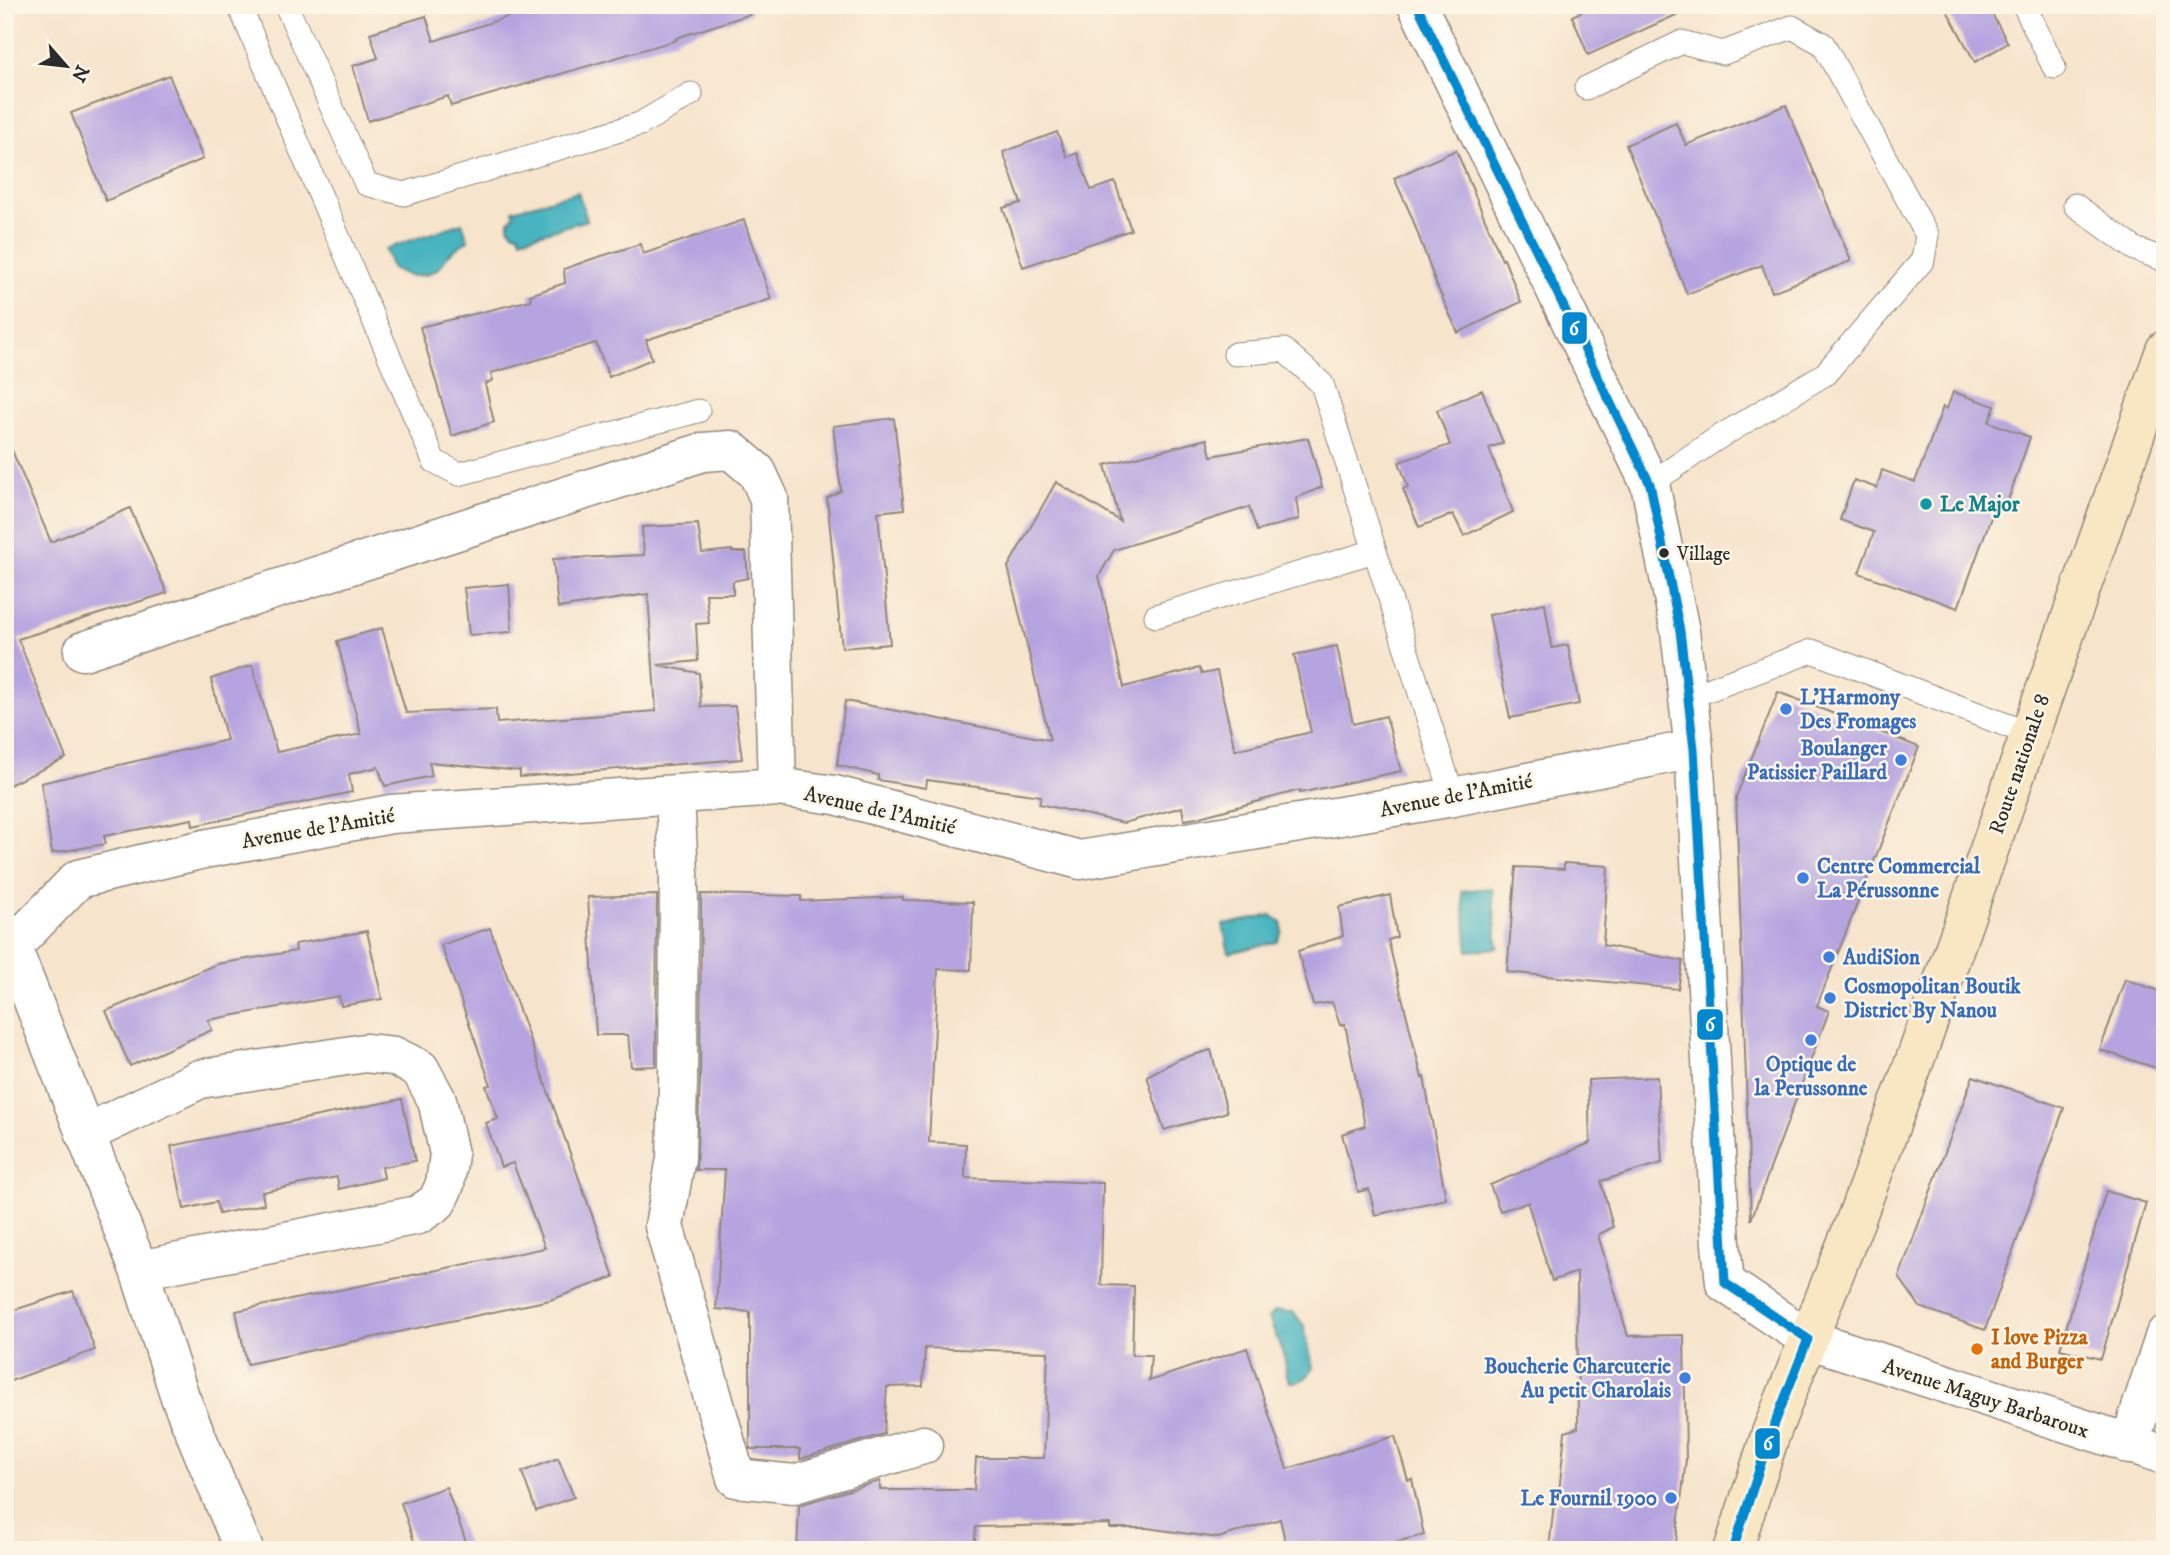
<svg xmlns="http://www.w3.org/2000/svg" width="2170" height="1555" viewBox="0 0 2170 1555" font-family="'IM FELL DW Pica',serif">
<rect width="100%" height="100%" fill="#fcf5e5"/>
<filter id="ink" filterUnits="userSpaceOnUse"><feTurbulence type="fractalNoise" baseFrequency=".0143" numOctaves="2"/><feDisplacementMap in="SourceGraphic" scale="14" xChannelSelector="R" yChannelSelector="G"/><feConvolveMatrix kernelMatrix="1 2 1 2 8 2 1 2 1" color-interpolation-filters="sRGB"/></filter>
<filter id="wash" filterUnits="userSpaceOnUse"><feTurbulence type="fractalNoise" baseFrequency=".00686" numOctaves="4" result="noise"/><feDisplacementMap in="SourceGraphic" scale="28" xChannelSelector="R" yChannelSelector="G"/><feGaussianBlur stdDeviation="1.57" result="paint"/><feColorMatrix in="noise" values="0 0 0 0 0 0 0 0 0 0 0 0 0 0 0 0 0 1.4 0 .05"/><feComposite in="paint" operator="in"/></filter>
<g filter="url(#wash)">
<rect width="100%" height="100%" fill="#f7e4cc"/>
<path fill="#46b4c0" stroke="#387076" stroke-width="2" d="M 578,192 L 587,220 L 521,239 L 519,233 L 514,233 L 509,228 L 509,221 L 514,215 L 513,210 Z
M 462,223 L 468,240 L 448,255 L 439,268 L 426,275 L 410,276 L 392,269 L 385,249 Z
M 1492,888 L 1498,948 L 1468,951 L 1462,891 Z
M 1271,915 L 1282,923 L 1282,931 L 1277,942 L 1229,953 L 1223,925 Z
M 1275,1311 L 1293,1312 L 1304,1326 L 1313,1367 C 1310,1377 1300,1383 1290,1382 L 1286,1373 L 1285,1359 L 1269,1318 Z"/>
<g id="blocks">
<path fill="#b6a4e0" d="M 544,5 L 750,5 L 751,14 L 676,38 L 677,40 L 451,106 L 448,96 L 368,121 L 353,66 L 378,58 L 370,33 L 426,16 L 434,41 Z
M 1596,5 L 1698,5 L 1588,55 L 1572,16 Z
M 1944,5 L 1987,5 L 2008,43 L 1975,62 Z
M 169,75 L 203,159 L 106,201 L 71,113 Z
M 1786,105 L 1851,261 L 1772,292 L 1762,265 L 1687,294 L 1626,145 L 1676,123 L 1686,145 Z
M 1057,132 L 1067,157 L 1077,153 L 1091,190 L 1115,182 L 1131,230 L 1023,267 L 1003,208 L 1021,203 L 1003,152 Z
M 1456,150 L 1502,260 L 1504,259 L 1521,302 L 1458,333 L 1437,286 L 1411,215 L 1394,178 Z
M 744,220 L 771,299 L 646,340 L 652,359 L 609,377 L 596,343 L 491,373 L 493,380 L 485,384 L 494,422 L 452,436 L 420,327 L 531,300 L 530,295 L 565,283 L 564,269 L 592,259 L 640,244 L 643,254 Z
M 1482,390 L 1503,443 L 1489,448 L 1513,512 L 1464,536 L 1453,514 L 1419,527 L 1403,489 L 1408,487 L 1399,462 L 1450,445 L 1437,410 Z
M 1953,392 L 1995,406 L 1989,422 L 2030,437 L 2004,512 L 1994,509 L 1958,608 L 1859,573 L 1874,532 L 1840,520 L 1854,480 L 1877,488 L 1882,470 L 1915,482 L 1943,407 L 1947,409 Z
M 894,418 L 904,509 L 878,512 L 890,644 L 842,648 L 827,498 L 841,491 L 833,426 Z
M 5,434 L 51,542 L 130,508 L 167,593 L 18,639 L 66,758 L 5,787 Z
M 1308,438 L 1322,487 L 1296,498 L 1299,519 L 1257,531 L 1249,507 L 1114,550 L 1099,576 L 1124,687 L 1199,668 L 1202,674 L 1217,671 L 1235,750 L 1311,732 L 1294,655 L 1337,646 L 1353,724 L 1386,716 L 1401,771 L 1300,793 L 1300,790 L 1196,818 L 1184,820 L 1182,807 L 1124,823 L 1039,804 L 1041,796 L 927,780 L 926,788 L 878,780 L 878,775 L 837,765 L 845,701 L 1050,740 L 1008,567 L 1056,482 L 1120,521 L 1105,465 L 1207,439 L 1211,456 Z
M 698,524 L 702,553 L 732,550 L 732,552 L 746,552 L 748,578 L 733,581 L 733,594 L 706,594 L 709,623 L 696,624 L 698,661 L 658,665 L 699,673 L 701,707 L 735,706 L 742,759 L 520,777 L 520,771 L 429,762 L 432,776 L 385,786 L 378,767 L 349,774 L 352,792 L 193,826 L 192,819 L 104,836 L 106,844 L 52,853 L 41,783 L 227,740 L 211,679 L 252,665 L 277,752 L 361,734 L 337,641 L 382,628 L 406,713 L 496,709 L 497,723 L 656,711 L 648,594 L 558,608 L 553,559 L 644,555 L 642,527 Z
M 509,584 L 512,632 L 469,635 L 464,588 Z
M 1545,603 L 1552,648 L 1568,645 L 1579,704 L 1510,718 L 1489,615 Z
M 1778,692 L 1919,747 L 1817,1006 L 1829,1011 L 1751,1220 L 1736,797 Z
M 1564,863 L 1608,866 L 1603,945 L 1683,961 L 1678,989 L 1507,972 L 1516,867 L 1564,869 Z
M 701,894 L 801,896 L 801,901 L 903,897 L 903,900 L 973,902 L 971,970 L 938,969 L 929,1142 L 966,1144 L 965,1178 L 1103,1183 L 1101,1285 L 1134,1286 L 1132,1355 L 1151,1355 L 1149,1381 L 1247,1348 L 1287,1469 L 1395,1436 L 1408,1480 L 1412,1479 L 1424,1535 L 1382,1545 L 1383,1550 L 1324,1550 L 1322,1541 L 1287,1549 L 1280,1519 L 1218,1538 L 1147,1528 L 1110,1528 L 1110,1524 L 976,1527 L 974,1550 L 797,1550 L 799,1505 L 880,1481 L 880,1490 L 974,1490 L 976,1458 L 1044,1458 L 1048,1352 L 925,1348 L 923,1386 L 887,1387 L 884,1434 L 800,1459 L 800,1449 L 750,1449 L 750,1312 L 716,1309 L 725,1170 L 696,1170 L 700,1082 Z
M 657,895 L 656,1066 L 631,1067 L 628,1035 L 596,1035 L 588,897 Z
M 1390,895 L 1397,937 L 1388,940 L 1422,1078 L 1424,1077 L 1446,1199 L 1375,1215 L 1369,1189 L 1358,1192 L 1342,1134 L 1365,1126 L 1345,1024 L 1340,1025 L 1332,1002 L 1313,1005 L 1298,951 L 1343,936 L 1339,907 Z
M 490,928 L 614,1277 L 550,1300 L 247,1364 L 236,1311 L 545,1248 L 513,1163 L 501,1167 L 486,1123 L 498,1119 L 486,1086 L 491,1085 L 441,945 Z
M 367,931 L 382,999 L 341,1006 L 339,996 L 208,1020 L 212,1030 L 130,1066 L 106,1011 L 217,964 L 296,951 L 295,944 Z
M 2125,979 L 2165,993 L 2165,1071 L 2100,1050 Z
M 1211,1050 L 1227,1112 L 1164,1130 L 1147,1076 L 1179,1059 Z
M 1973,1076 L 2064,1108 L 1985,1330 L 1920,1307 L 1899,1277 Z
M 1657,1077 L 1662,1163 L 1601,1181 L 1613,1227 L 1598,1235 L 1628,1336 L 1684,1335 L 1686,1460 L 1675,1550 L 1549,1550 L 1554,1503 L 1558,1503 L 1565,1432 L 1578,1428 L 1577,1272 L 1552,1281 L 1528,1204 L 1530,1202 L 1500,1211 L 1490,1185 L 1590,1143 L 1588,1080 Z
M 402,1099 L 415,1161 L 382,1167 L 384,1178 L 339,1189 L 337,1177 L 262,1192 L 264,1204 L 219,1214 L 216,1202 L 184,1209 L 171,1146 Z
M 2106,1191 L 2146,1203 L 2101,1359 L 2060,1349 Z
M 73,1291 L 95,1350 L 5,1383 L 5,1313 Z
M 558,1458 L 574,1497 L 536,1511 L 522,1472 Z
M 446,1487 L 469,1550 L 417,1550 L 401,1503 Z"/>
</g>
</g>
<g filter="url(#ink)">
<use href="#blocks" fill-opacity="0" stroke="#91887c" stroke-width="2"/>
<g fill="none" stroke-linecap="round" stroke-linejoin="round">
<g stroke="#91887c" stroke-width="25">
<path id="lane" d="M 239,5 L 434,461 L 459,474 L 698,411
M 286,5 L 366,184 L 404,194 L 640,124 L 691,94
M 2024,5 L 2054,67
M 1586,88 L 1682,42 L 1723,53 L 1792,27 L 1823,44 L 1927,235 L 1923,260 L 1825,374 L 1716,439 L 1650,484
M 2075,205 L 2135,249 L 2165,260
M 1235,354 L 1284,350 L 1322,384 L 1453,797
M 1156,616 L 1375,551
M 1689,697 L 1812,651 L 2030,734"/>
</g>
<g stroke="#91887c" stroke-width="41">
<path id="street" d="M 1417,5 L 1650,484 L 1680,631 L 1694,749 L 1721,1244 L 1725,1283 L 1808,1339 L 2165,1455
M 83,651 L 703,452 L 731,450 L 757,472 L 769,498 L 777,787
M 675,796 L 679,873 L 678,1082 L 676,1158 L 664,1226 L 736,1478 L 794,1484 L 923,1445
M 5,930 L 139,1270 L 180,1397 L 244,1550
M 5,949 L 12,947 L 78,879 L 204,849 L 391,814 L 777,787 L 835,795 L 1080,860 L 1453,797 L 1694,749
M 85,1134 L 200,1079 L 365,1053 L 394,1056 L 420,1069 L 437,1100 L 449,1154 L 445,1184 L 437,1202 L 418,1215 L 139,1270
M 2129,1445 L 2165,1335"/>
</g>
<g stroke="#91887c" stroke-width="41">
<path id="secondary" d="M 1733,1550 L 1771,1433 L 1856,1219 L 1919,1049 L 2165,350"/>
</g>
<use href="#lane" stroke="#fff" stroke-width="23"/>
<use href="#street" stroke="#fff" stroke-width="38"/>
<use href="#secondary" stroke="#f9e7c3" stroke-width="38"/>
<g stroke="#fcf5e5" stroke-width="14">
<path id="bus-1" d="M 1417,5 L 1650,484 L 1680,631 L 1694,749 L 1725,1283 L 1808,1339
M 1733,1550 L 1771,1433 L 1808,1339"/>
</g>
<use href="#bus-1" stroke="#0089d0" stroke-width="9"/>
</g>
</g>
<circle fill="#0f9aa8" stroke="#fcf5e5" stroke-width="2.5" cx="1926" cy="504" r="7"/>
<circle fill="#2b2b2b" stroke="#fcf5e5" stroke-width="2.5" cx="1664" cy="553" r="6"/>
<g fill="#3f7fe0" stroke="#fcf5e5" stroke-width="2.5">
<circle cx="1786" cy="709" r="7"/>
<circle cx="1901" cy="760" r="7"/>
<circle cx="1803" cy="878" r="7"/>
<circle cx="1829" cy="957" r="7"/>
<circle cx="1830" cy="998" r="7"/>
<circle cx="1811" cy="1040" r="7"/>
<circle cx="1685" cy="1378" r="7"/>
<circle cx="1671" cy="1498" r="7"/>
</g>
<circle fill="#e8710a" stroke="#fcf5e5" stroke-width="2.5" cx="1977" cy="1349" r="7"/>
<g text-anchor="middle" stroke-width="5" stroke-linejoin="round" paint-order="stroke">
<g font-size="19" fill="#2b2b2b" stroke="#fcf5e5" text-anchor="start">
<text x="1677" y="560">Village</text>
</g>
<g font-size="21" font-weight="bold" fill="#0d838f" stroke="#fcf5e5" text-anchor="start">
<text x="1940" y="511">Le Major</text>
</g>
<g font-size="21" font-weight="bold" fill="#366cbe" stroke="#fcf5e5" text-anchor="start">
<text x="1800" y="704">L'Harmony<tspan x="1800" dy="24">Des Fromages</tspan></text>
<text x="1887" y="755" text-anchor="end">Boulanger<tspan x="1887" dy="24">Patissier Paillard</tspan></text>
<text x="1817" y="873">Centre Commercial<tspan x="1817" dy="24">La Pérussonne</tspan></text>
<text x="1843" y="964">AudiSion</text>
<text x="1844" y="993">Cosmopolitan Boutik<tspan x="1844" dy="24">District By Nanou</tspan></text>
<text x="1811" y="1071" text-anchor="middle">Optique de<tspan x="1811" dy="24">la Perussonne</tspan></text>
<text x="1671" y="1373" text-anchor="end">Boucherie Charcuterie<tspan x="1671" dy="24">Au petit Charolais</tspan></text>
<text x="1657" y="1505" text-anchor="end">Le Fournil 1900</text>
</g>
<g font-size="21" fill="#2b2b2b" stroke="#fcf5e5">
<text transform="translate(2019 764) rotate(-71)" y="7">Route nationale 8</text>
<text transform="translate(1456 795) rotate(-11)" y="7">Avenue de l'Amitié</text>
<text transform="translate(880 810) rotate(13)" y="7">Avenue de l'Amitié</text>
<text transform="translate(318 828) rotate(-10)" y="7">Avenue de l'Amitié</text>
<text transform="translate(1986 1398) rotate(18)" y="7">Avenue Maguy Barbaroux</text>
</g>
<g font-size="21" font-weight="bold" fill="#c56008" stroke="#fcf5e5" text-anchor="start">
<text x="1991" y="1344">I love Pizza<tspan x="1991" dy="24">and Burger</tspan></text>
</g>
</g>
<g stroke="#fcf5e5" stroke-width="2.5">
<rect x="1561" y="311" width="27" height="34" rx="7" fill="#0089d0"/>
<rect x="1696" y="1008" width="28" height="33" rx="7" fill="#0089d0"/>
<rect x="1754" y="1427" width="27" height="33" rx="7" fill="#0089d0"/>
</g>
<g font-size="19" text-anchor="middle" font-weight="bold" fill="#fff">
<text x="1574" y="335">6</text>
<text x="1710" y="1031">6</text>
<text x="1768" y="1450">6</text>
</g>
<rect width="2170" height="1555" fill="none" stroke="#fcf5e5" stroke-width="28"/>
<g transform="translate(66 66) rotate(118)" stroke="#fcf5e5" stroke-width="5" paint-order="stroke">
<path d="M0-5L12 26L0 18L-12 26Z" fill="#2b2b2b"/>
<text y="-10" font-size="19" font-weight="bold" text-anchor="middle" fill="#2b2b2b">N</text>
</g>
</svg>
